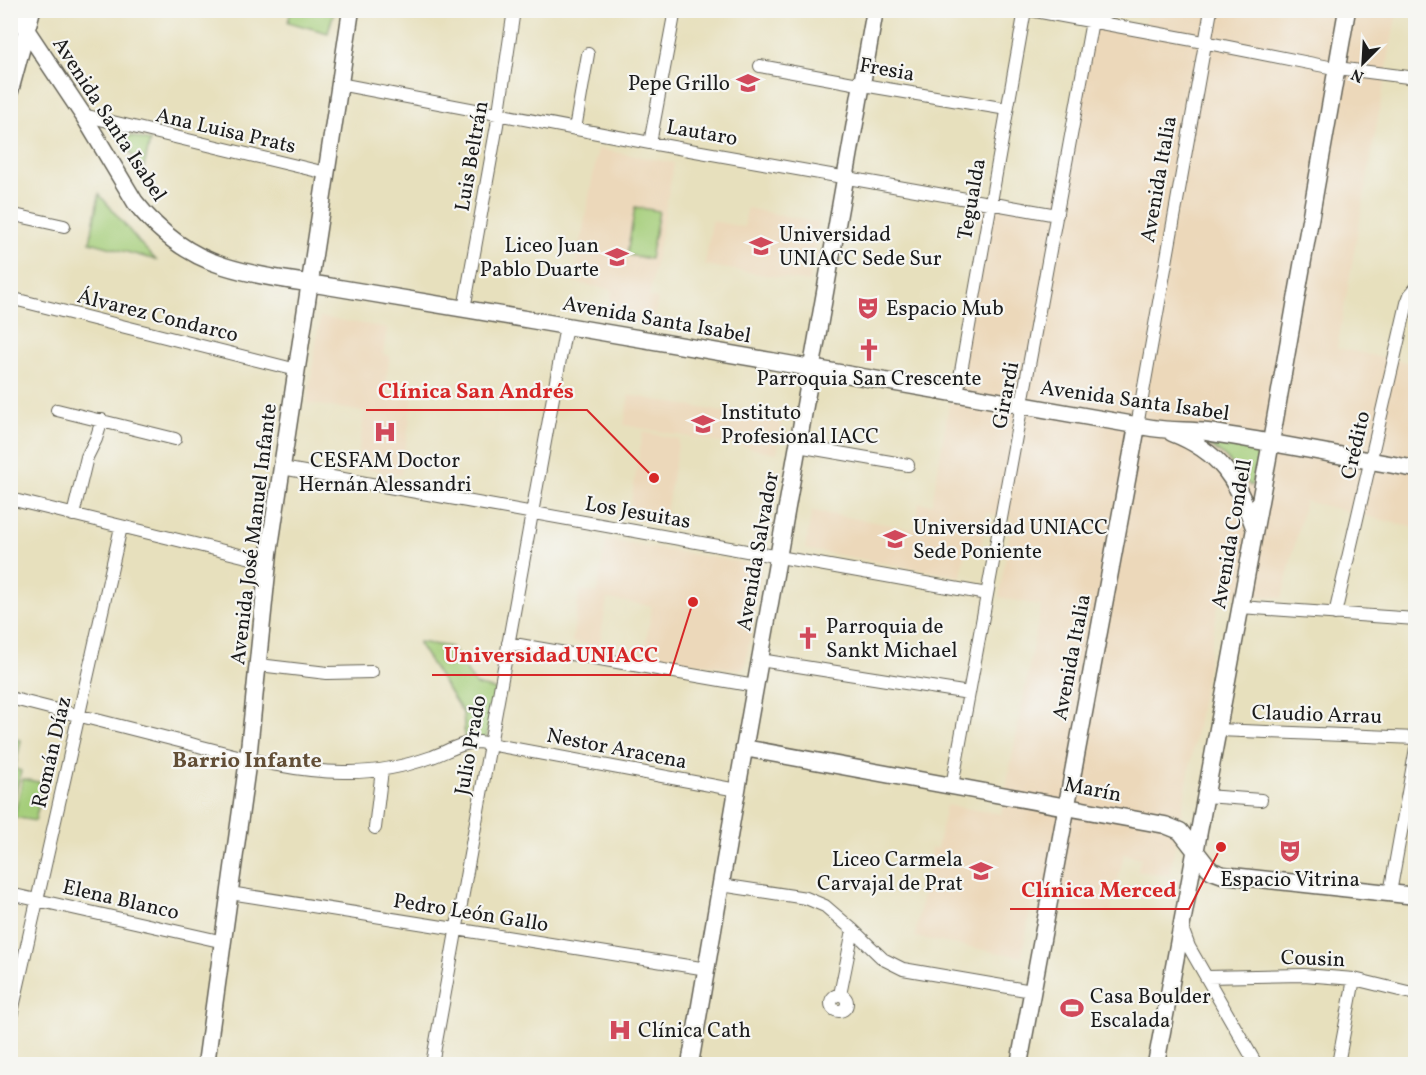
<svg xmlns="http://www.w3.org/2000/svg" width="1426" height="1075" viewBox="0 0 1426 1075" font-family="Vollkorn,serif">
<rect width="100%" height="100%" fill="#f6f6f2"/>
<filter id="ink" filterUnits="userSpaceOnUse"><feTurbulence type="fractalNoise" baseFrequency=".0167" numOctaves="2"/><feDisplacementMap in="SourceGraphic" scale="12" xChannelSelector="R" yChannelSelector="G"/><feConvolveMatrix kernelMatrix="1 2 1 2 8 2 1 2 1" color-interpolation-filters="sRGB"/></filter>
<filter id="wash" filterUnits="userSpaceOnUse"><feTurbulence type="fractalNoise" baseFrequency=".008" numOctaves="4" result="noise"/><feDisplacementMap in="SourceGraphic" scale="24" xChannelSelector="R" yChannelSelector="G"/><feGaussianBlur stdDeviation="1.35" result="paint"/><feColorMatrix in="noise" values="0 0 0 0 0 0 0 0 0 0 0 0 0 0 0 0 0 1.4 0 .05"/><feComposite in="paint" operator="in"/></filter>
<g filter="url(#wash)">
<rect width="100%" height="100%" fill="#e7e0bd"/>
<path fill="#ecd8ba" d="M 1147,11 L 1397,11 L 1337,348 L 1415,364 L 1415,528 L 1305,501 L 1282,598 L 1220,594 L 1185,795 L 1169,875 L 1137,871 L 1141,858 L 1124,854 L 1110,913 L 1032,899 L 1022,957 L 915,937 L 931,848 L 937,849 L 946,805 L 1001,814 L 1041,606 L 999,597 L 1012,518 L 987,514 L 980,553 L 965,551 L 961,577 L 805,549 L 812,511 L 914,529 L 919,503 L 932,504 L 985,195 L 1053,206 L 1092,22 L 1144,31 Z
M 598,149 L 674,163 L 649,297 L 658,299 L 652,326 L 607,317 L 612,290 L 573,282 Z
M 747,208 L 819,223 L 809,282 L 705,265 L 712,221 L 744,227 Z
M 320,317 L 387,328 L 383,354 L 390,356 L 384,392 L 413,398 L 401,475 L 356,468 L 365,412 L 307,403 Z
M 629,395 L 782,423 L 777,453 L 624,425 Z
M 643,432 L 679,439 L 664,524 L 628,518 Z
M 606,540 L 758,565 L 761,571 L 745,667 L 739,670 L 644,654 L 652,606 L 607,599 L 599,647 L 572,642 L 580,590 L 597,593 Z"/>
<path fill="#a5ce7a" stroke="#60754b" stroke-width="1.5" d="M 291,11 L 334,11 L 328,33 L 288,22 Z
M 116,132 L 150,141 L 143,171 Z
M 99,194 L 139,242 L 156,260 L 90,242 Z
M 635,207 L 659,211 L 650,259 L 627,255 Z
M 1205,439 L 1256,448 L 1259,451 L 1252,485 L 1250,486 C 1237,467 1223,453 1204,442 Z
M 419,642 L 451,647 L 476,685 L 496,690 L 486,740 L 465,740 L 463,713 L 419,645 Z
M 11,738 L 21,740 L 15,769 L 21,771 L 11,811 Z
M 23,779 L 44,783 L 35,821 L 14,817 Z"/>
</g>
<g filter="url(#ink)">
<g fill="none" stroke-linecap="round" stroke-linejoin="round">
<g stroke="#636154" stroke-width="14">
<path id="street" d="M 1030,10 L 1193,40 L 1329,67 L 1416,78
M 760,66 L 875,87 L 1007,109
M 339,84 L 650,143 L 1057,215
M 83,115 L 326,173
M 575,129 L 588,54
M 650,143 L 675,10
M 10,214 L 64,226
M 10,298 L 297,370
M 464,309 L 497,125 L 514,10
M 957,394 L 1025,10
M 57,410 L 175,439
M 1137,426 L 1211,10
M 798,446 L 908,465
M 282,468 L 987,594
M 10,499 L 268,562
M 73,515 L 87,457 L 96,439 L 102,420
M 1240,607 L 1416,619
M 1335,614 L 1407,303 L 1410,295 L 1416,288
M 508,643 L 755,686
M 760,660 L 969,693
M 259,665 L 327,673 L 372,672
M 10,698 C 69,713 128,728 187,743 C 238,756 290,772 343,772 C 374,773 403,767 432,757 C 448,751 462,742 479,742 L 737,790
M 1218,730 L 1416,738
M 952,786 L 1094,10
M 1205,796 L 1261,800
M 375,828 L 382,770
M 721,885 L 806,898 L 825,906 L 853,930 L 883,959 L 903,969 L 1032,991
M 230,893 L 707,969
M 1390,893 L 1416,748
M 10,894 L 224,942
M 1182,928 L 1189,947 L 1256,1064
M 1207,977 L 1304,975 L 1354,979 L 1416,994
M831 1003a8 8 0 1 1 16 0a8 8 0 1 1-16 0Z
M 840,995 L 853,930
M 10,1021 L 121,527
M 432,1064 L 566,326
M 1338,1064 L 1354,979"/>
</g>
<g stroke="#636154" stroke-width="19">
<path id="secondary" d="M 13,10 L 83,115 L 135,202 C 158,231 187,255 224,266 C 259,277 297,281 333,287 C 399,298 465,309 531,320 C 738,355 946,391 1152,428 C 1171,431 1189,430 1207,432 C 1277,443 1346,457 1416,469
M 10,91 L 32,10
M 1172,433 C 1221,452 1237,480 1254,527
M 744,748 L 1165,825 L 1180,831 L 1208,867 L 1212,871 L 1223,875 L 1416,896
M 206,1064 L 248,759 L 269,553 L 351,10
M 690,1064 L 742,761 L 875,10
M 1019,1064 L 1137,426
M 1156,1064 L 1271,442 L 1347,10"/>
</g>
<use href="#street" stroke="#fff" stroke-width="12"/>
<use href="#secondary" stroke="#fff" stroke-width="16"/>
</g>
</g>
<defs>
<g id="school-bare" transform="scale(1.8)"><path d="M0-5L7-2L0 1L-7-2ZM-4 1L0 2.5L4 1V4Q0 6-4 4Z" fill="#d1495b" stroke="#f6f6f2" stroke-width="2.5" paint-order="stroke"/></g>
<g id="university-bare" transform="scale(1.8)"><path d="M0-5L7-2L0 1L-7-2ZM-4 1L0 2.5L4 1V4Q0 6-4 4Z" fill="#d1495b" stroke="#f6f6f2" stroke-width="2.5" paint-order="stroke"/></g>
<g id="theatre-bare" transform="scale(1.8)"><path d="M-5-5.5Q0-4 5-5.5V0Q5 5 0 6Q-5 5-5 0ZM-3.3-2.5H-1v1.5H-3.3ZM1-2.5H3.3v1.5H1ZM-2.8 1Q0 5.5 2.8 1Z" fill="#d1495b" stroke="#f6f6f2" stroke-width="2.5" paint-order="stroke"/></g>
<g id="church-bare" transform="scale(1.8)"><path d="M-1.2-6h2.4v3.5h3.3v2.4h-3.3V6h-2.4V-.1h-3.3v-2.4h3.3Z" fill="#d1495b" stroke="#f6f6f2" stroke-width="2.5" paint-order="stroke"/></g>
<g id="hospital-bare" transform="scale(1.8)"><path d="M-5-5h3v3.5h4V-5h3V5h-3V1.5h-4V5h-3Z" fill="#d1495b" stroke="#f6f6f2" stroke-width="2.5" paint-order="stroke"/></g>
<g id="stadium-bare" transform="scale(1.8)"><path d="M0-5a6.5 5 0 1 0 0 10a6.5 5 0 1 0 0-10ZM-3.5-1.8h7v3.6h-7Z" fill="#d1495b" stroke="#f6f6f2" stroke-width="2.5" paint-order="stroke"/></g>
</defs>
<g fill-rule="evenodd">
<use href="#school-bare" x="748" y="83"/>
<use href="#university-bare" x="761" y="246"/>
<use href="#school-bare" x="617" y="257"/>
<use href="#theatre-bare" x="868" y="308"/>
<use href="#church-bare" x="869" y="350"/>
<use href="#university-bare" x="703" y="424"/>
<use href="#hospital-bare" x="385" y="432"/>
<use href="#university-bare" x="895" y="539"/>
<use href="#church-bare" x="808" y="638"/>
<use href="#theatre-bare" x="1290" y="851"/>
<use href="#school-bare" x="981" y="871"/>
<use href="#stadium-bare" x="1072" y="1008"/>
<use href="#hospital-bare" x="620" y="1030"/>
</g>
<g text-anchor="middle" stroke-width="4.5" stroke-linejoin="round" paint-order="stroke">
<g font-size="21" fill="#1c1c1c" stroke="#f6f6f2">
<text transform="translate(887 69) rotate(10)" y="7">Fresia</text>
<text transform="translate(110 119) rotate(57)" y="7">Avenida Santa Isabel</text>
<text transform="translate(226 130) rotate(13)" y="7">Ana Luisa Prats</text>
<text transform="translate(702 132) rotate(10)" y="7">Lautaro</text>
<text transform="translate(471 156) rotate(-80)" y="7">Luis Beltrán</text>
<text transform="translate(1158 179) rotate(-80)" y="7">Avenida Italia</text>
<text transform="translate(971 199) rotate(-80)" y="7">Tegualda</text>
<text transform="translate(158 315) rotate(14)" y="7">Álvarez Condarco</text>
<text transform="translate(657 319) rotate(10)" y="7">Avenida Santa Isabel</text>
<text transform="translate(1005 395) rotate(-79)" y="7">Girardi</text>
<text transform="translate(1135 400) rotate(8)" y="7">Avenida Santa Isabel</text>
<text transform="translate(1355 445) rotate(-77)" y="7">Crédito</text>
<text transform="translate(638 512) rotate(10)" y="7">Los Jesuitas</text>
<text transform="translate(253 534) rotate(-83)" y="7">Avenida José Manuel Infante</text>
<text transform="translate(1231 534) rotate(-80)" y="7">Avenida Condell</text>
<text transform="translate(757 551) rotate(-80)" y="7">Avenida Salvador</text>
<text transform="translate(1071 657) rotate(-79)" y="7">Avenida Italia</text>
<text transform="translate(1317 714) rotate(2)" y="7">Claudio Arrau</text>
<text transform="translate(470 745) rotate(-80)" y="7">Julio Prado</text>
<text transform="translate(617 748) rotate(11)" y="7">Nestor Aracena</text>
<text transform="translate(51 752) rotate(-77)" y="7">Román Díaz</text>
<text transform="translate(1093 789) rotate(11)" y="7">Marín</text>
<text transform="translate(121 899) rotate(13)" y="7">Elena Blanco</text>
<text transform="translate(471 912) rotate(9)" y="7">Pedro León Gallo</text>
<text transform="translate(1313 958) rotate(2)" y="7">Cousin</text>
</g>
<g font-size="21" fill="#1c1c1c" stroke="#f6f6f2" text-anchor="start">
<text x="730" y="90" text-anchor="end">Pepe Grillo</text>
<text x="779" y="241">Universidad<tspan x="779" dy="24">UNIACC Sede Sur</tspan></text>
<text x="599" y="252" text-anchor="end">Liceo Juan<tspan x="599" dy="24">Pablo Duarte</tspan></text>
<text x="886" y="315">Espacio Mub</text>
<text x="869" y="385" text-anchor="middle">Parroquia San Crescente</text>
<text x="721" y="419">Instituto<tspan x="721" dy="24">Profesional IACC</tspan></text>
<text x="385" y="467" text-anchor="middle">CESFAM Doctor<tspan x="385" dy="24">Hernán Alessandri</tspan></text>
<text x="913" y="534">Universidad UNIACC<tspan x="913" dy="24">Sede Poniente</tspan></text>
<text x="826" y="633">Parroquia de<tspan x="826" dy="24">Sankt Michael</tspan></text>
<text x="963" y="866" text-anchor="end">Liceo Carmela<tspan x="963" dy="24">Carvajal de Prat</tspan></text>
<text x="1290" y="886" text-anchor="middle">Espacio Vitrina</text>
<text x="1090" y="1003">Casa Boulder<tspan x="1090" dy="24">Escalada</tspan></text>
<text x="638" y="1037">Clínica Cath</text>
</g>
<g font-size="22" font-weight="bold" fill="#624e36" stroke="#f6f6f2">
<text x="247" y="767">Barrio Infante</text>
</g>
</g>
<path fill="none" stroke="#d62828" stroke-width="2" d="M654 478L587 410H366M693 602L670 675H432M1221 847L1189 909H1010"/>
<g fill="#d62828" stroke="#f6f6f2" stroke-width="2">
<circle cx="654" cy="478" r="6"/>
<circle cx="693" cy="602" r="6"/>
<circle cx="1221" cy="847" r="6"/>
</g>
<g font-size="22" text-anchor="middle" font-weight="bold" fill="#d62828" stroke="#f6f6f2" stroke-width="4.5" stroke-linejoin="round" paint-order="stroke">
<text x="476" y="398">Clínica San Andrés</text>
<text x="551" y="662">Universidad UNIACC</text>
<text x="1099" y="897">Clínica Merced</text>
</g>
<rect width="1426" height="1075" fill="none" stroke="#f6f6f2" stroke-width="36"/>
<g transform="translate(1363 63) rotate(204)" stroke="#f6f6f2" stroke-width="4.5" paint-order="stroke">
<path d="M0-4.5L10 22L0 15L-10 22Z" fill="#1c1c1c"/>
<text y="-9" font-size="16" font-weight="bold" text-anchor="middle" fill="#1c1c1c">N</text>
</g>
</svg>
